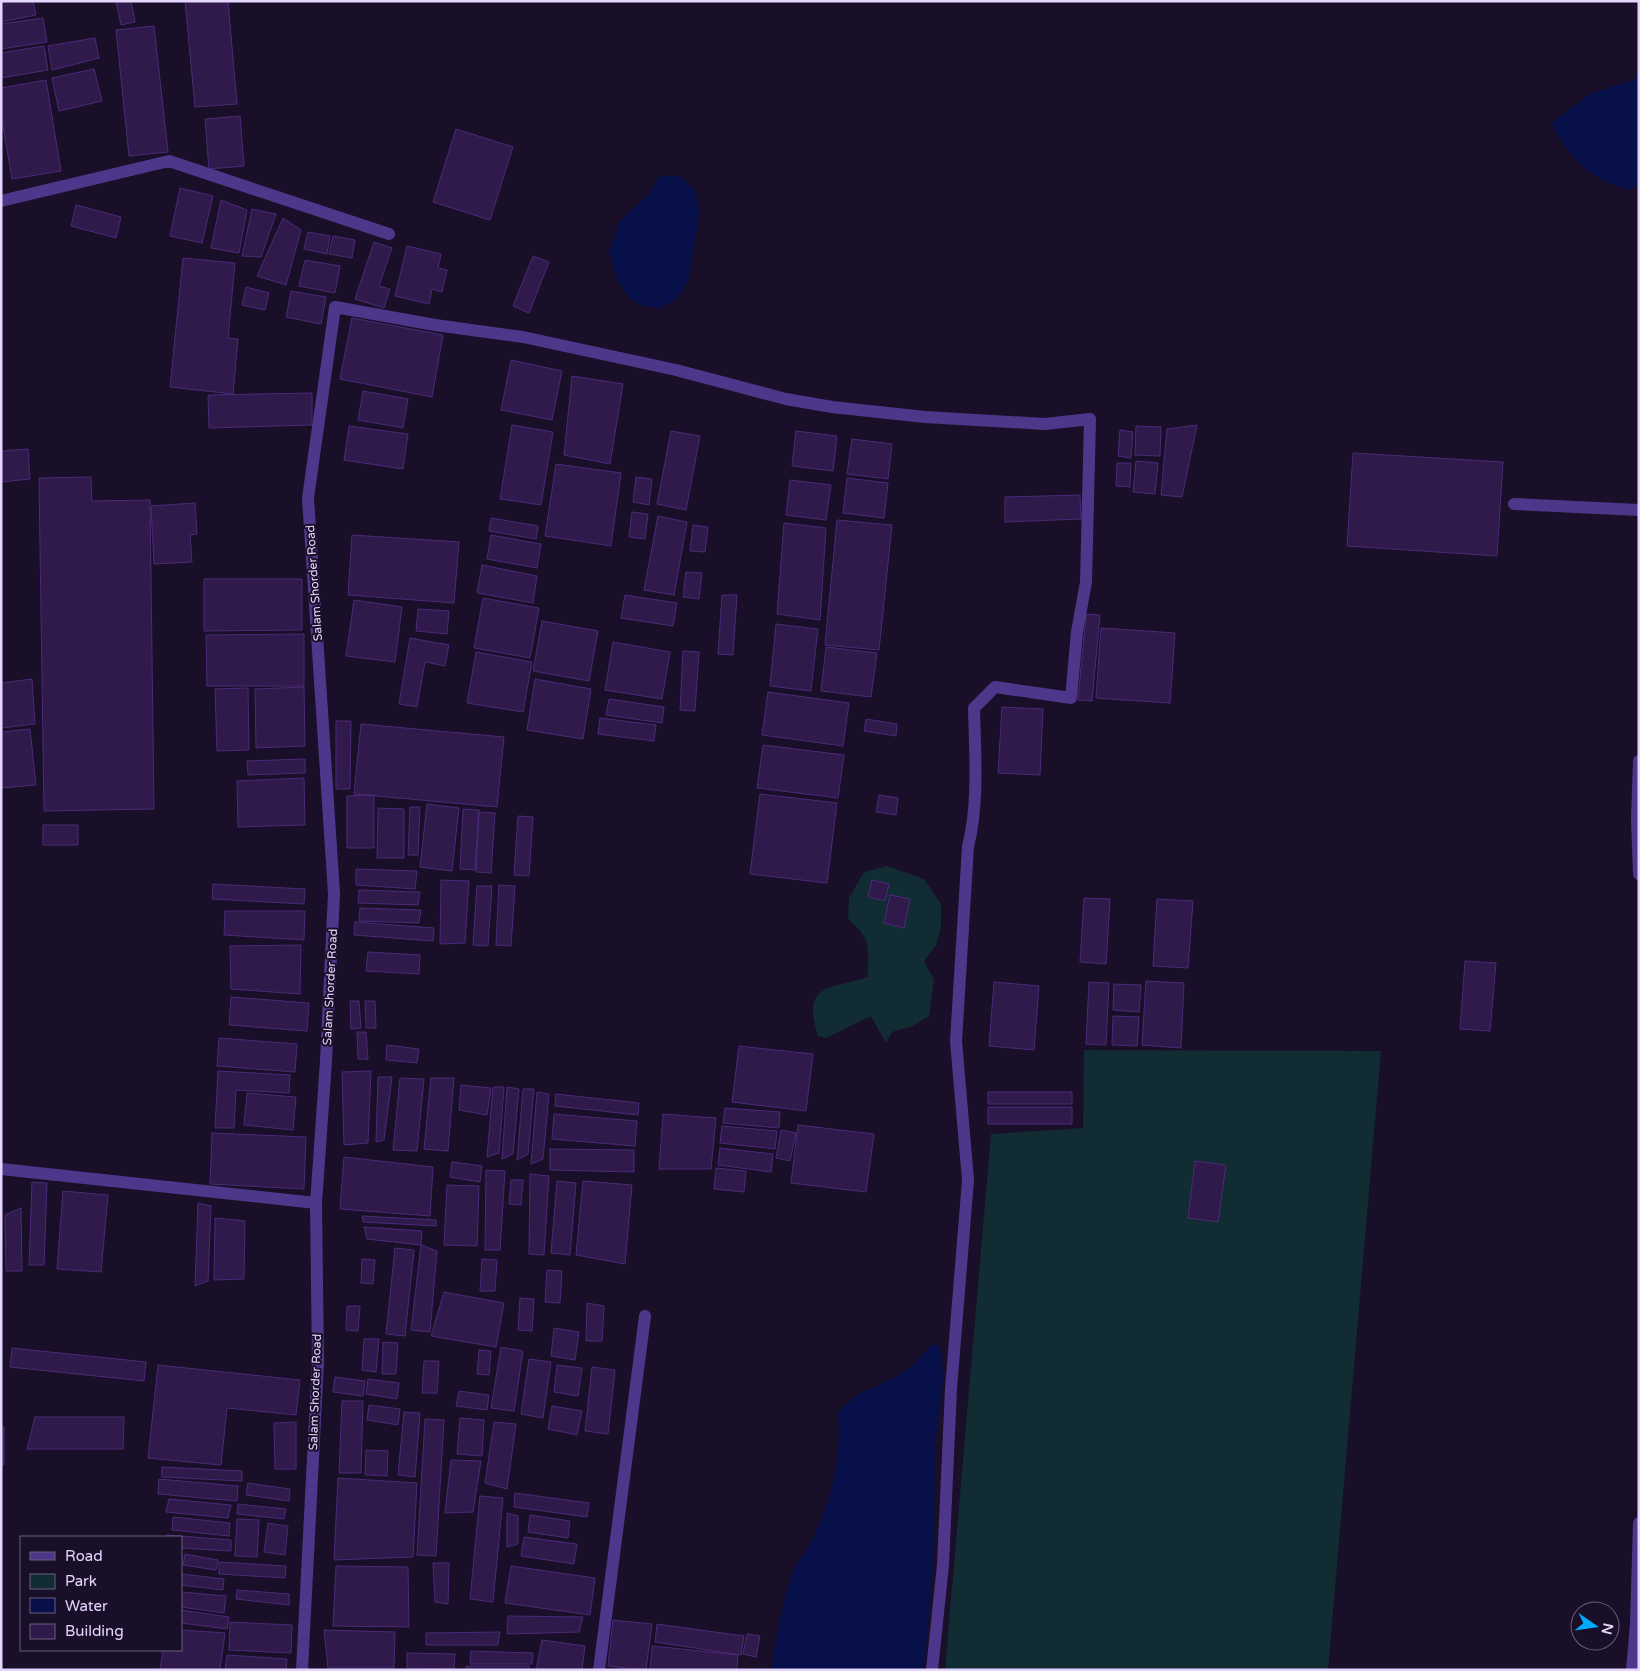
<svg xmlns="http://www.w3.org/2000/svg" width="1640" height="1671" viewBox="0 0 1640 1671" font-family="'Varela Round',sans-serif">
<rect width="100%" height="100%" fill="#190f29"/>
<path fill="#112c33" d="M 887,866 L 924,879 L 941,904 L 941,926 L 936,945 L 924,961 L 934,980 L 929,1016 L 913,1026 L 892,1032 L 886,1043 L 871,1016 L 826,1038 L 818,1036 C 801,983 830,989 868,977 C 867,945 874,942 848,919 L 849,898 L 864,872 Z
M 1084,1050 L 1381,1051 L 1328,1670 L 945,1670 L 991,1134 L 1083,1128 Z"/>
<path fill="#071049" d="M 1639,68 L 1639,184 L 1629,190 C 1585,176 1574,162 1551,124 L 1591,93 L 1634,80 Z
M 659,176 L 679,176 L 695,190 L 700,211 L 688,282 L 677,298 L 661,308 L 643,306 L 630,299 L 617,280 L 609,252 L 620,221 L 648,195 Z
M 938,1344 L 942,1356 L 943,1383 L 935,1443 L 934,1560 L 924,1670 L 771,1670 C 775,1644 784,1592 794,1570 C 799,1559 807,1550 812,1540 C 832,1500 842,1457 838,1412 L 857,1395 L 896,1377 L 915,1363 L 930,1346 Z"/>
<path fill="#2f1a4b" stroke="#4c2a78" d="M 1,1 L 33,1 L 36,15 L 1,22 Z
M 116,1 L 131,1 L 135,22 L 121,25 Z
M 185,1 L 228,1 L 237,104 L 195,107 Z
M 43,18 L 47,42 L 1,49 L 1,24 Z
M 154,26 L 168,152 L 129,156 L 116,30 Z
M 95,38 L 99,58 L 52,70 L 48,46 Z
M 44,46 L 48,70 L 1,78 L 1,53 Z
M 94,69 L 102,101 L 59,111 L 52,78 Z
M 46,80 L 61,171 L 12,179 L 1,114 L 1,88 Z
M 240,116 L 244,166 L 209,169 L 205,119 Z
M 456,129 L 513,147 L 490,220 L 433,202 Z
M 180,188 L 213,196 L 202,243 L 170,236 Z
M 221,200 L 247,210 L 239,253 L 211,248 Z
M 76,205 L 121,217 L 116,238 L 71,226 Z
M 252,209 L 276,214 L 261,257 L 242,256 Z
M 283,218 L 301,230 L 286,285 L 257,276 Z
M 308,232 L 330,236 L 327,254 L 304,249 Z
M 333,236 L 355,240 L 352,258 L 329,254 Z
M 374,242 L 392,248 L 379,286 L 390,289 L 384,308 L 355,299 Z
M 407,246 L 441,254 L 438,268 L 447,270 L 442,292 L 432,289 L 429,304 L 395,296 Z
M 533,256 L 549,262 L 529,313 L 513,306 Z
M 183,258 L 235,263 L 228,338 L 238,339 L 233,394 L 170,387 Z
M 305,260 L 340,266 L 335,293 L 299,286 Z
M 246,287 L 269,293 L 265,310 L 242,305 Z
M 291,291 L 326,297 L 321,324 L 286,317 Z
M 352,318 L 443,335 L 432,397 L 340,379 Z
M 511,360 L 562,371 L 552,420 L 501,410 Z
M 572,376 L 623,384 L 610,464 L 564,455 Z
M 363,391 L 408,399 L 403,428 L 358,420 Z
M 312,393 L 312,425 L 209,428 L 208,395 Z
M 512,425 L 553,432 L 541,505 L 500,499 Z
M 1197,425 L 1182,497 L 1161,495 L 1167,429 Z
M 349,426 L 408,434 L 403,469 L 344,460 Z
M 1136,426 L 1161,427 L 1160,456 L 1135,455 Z
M 1120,430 L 1133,432 L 1131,458 L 1118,456 Z
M 671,431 L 700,436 L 686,510 L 657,504 Z
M 796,431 L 837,436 L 833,471 L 792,466 Z
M 852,439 L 892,444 L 888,479 L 847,474 Z
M 28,449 L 30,479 L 1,482 L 1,451 Z
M 1353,453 L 1503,462 L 1497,556 L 1347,546 Z
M 1136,461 L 1158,463 L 1155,494 L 1133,492 Z
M 1117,463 L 1131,463 L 1130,487 L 1116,486 Z
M 556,464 L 621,473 L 611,546 L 545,536 Z
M 91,477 L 92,501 L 150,500 L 154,809 L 44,811 L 39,478 Z
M 636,477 L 652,479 L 649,505 L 633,502 Z
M 847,478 L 888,483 L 884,518 L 843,513 Z
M 790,480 L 831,485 L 826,520 L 786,515 Z
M 1080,495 L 1081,519 L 1005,522 L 1005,497 Z
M 195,503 L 197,534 L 190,535 L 192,562 L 154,564 L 151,506 Z
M 632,512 L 648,514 L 645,539 L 629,537 Z
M 658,516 L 687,522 L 674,595 L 644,590 Z
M 491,518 L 538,526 L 536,539 L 489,531 Z
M 837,520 L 892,525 L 879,650 L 825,645 Z
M 784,523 L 826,528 L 820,620 L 777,614 Z
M 693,525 L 708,527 L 705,552 L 690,551 Z
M 352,535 L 459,542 L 454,603 L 348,595 Z
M 491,535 L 541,544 L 537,568 L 487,559 Z
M 482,565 L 537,576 L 533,603 L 477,593 Z
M 686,572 L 702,573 L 699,599 L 683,597 Z
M 204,579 L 302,579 L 302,630 L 204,631 Z
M 625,595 L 677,603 L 673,626 L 621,618 Z
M 722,595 L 737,595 L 733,655 L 718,654 Z
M 483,598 L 539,608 L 530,658 L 474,648 Z
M 354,600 L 402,607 L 395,662 L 346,656 Z
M 418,609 L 449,611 L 447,634 L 416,631 Z
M 1086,614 L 1100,615 L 1092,701 L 1078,700 Z
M 542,621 L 598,631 L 589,681 L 533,671 Z
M 776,624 L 818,629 L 811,691 L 770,686 Z
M 1101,628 L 1175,633 L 1170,703 L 1096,698 Z
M 304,634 L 304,686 L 207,686 L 206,635 Z
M 410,638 L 449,645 L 445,666 L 425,662 L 417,707 L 399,704 Z
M 613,642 L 670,652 L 662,699 L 605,690 Z
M 826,647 L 877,653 L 871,697 L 821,691 Z
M 683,651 L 699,652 L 695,711 L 680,710 Z
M 476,652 L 532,662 L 523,712 L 467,703 Z
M 32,679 L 35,724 L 1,728 L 1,683 Z
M 535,679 L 591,689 L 583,739 L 527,730 Z
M 304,687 L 305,746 L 256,748 L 255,689 Z
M 248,688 L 249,750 L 217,751 L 215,689 Z
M 768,692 L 849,703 L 843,746 L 762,735 Z
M 609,699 L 664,707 L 662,723 L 606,715 Z
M 1002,707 L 1043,709 L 1040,775 L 998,773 Z
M 600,718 L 656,725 L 654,741 L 598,734 Z
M 866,719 L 897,724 L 896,736 L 864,731 Z
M 336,721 L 351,721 L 350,789 L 336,789 Z
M 361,724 L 504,737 L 497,807 L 354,794 Z
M 30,729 L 36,785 L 1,788 L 1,732 Z
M 763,745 L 844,755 L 838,798 L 757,788 Z
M 305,759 L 305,773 L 248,775 L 247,761 Z
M 304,778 L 305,825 L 238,827 L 237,781 Z
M 760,794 L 837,803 L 827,883 L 750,874 Z
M 374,795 L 374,848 L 347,848 L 347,796 Z
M 879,795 L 898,798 L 896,815 L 876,812 Z
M 427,804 L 459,808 L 452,871 L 420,867 Z
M 410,807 L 420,807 L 418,855 L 408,855 Z
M 378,808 L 404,809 L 404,858 L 377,858 Z
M 463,809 L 479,810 L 475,870 L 460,869 Z
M 479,812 L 495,813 L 491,873 L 476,872 Z
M 518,816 L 533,817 L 529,876 L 514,875 Z
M 43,825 L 78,825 L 78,845 L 43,845 Z
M 356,869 L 417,871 L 415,889 L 356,885 Z
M 441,880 L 469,881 L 465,943 L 440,944 Z
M 872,880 L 889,884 L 885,901 L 868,897 Z
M 213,884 L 305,889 L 304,904 L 212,899 Z
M 499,885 L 515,886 L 511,946 L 496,945 Z
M 477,886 L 492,886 L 488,946 L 473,945 Z
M 359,890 L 420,892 L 418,905 L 358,903 Z
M 890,895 L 910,899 L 904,928 L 884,923 Z
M 1084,898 L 1110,899 L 1106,964 L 1080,962 Z
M 1157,899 L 1193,901 L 1188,968 L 1153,966 Z
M 360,908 L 421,910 L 419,923 L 359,921 Z
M 225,911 L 305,911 L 304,940 L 224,935 Z
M 355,922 L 434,928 L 433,941 L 354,935 Z
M 301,945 L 300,994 L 231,989 L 230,946 Z
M 368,952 L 420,955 L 419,974 L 366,971 Z
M 1465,961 L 1496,963 L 1490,1031 L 1460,1029 Z
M 1146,981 L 1184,983 L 1181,1048 L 1142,1045 Z
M 994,982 L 1039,986 L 1034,1050 L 989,1046 Z
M 1089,982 L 1109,983 L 1106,1045 L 1086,1044 Z
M 1114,984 L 1141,985 L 1139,1012 L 1113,1010 Z
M 231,997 L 309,1003 L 307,1031 L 229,1025 Z
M 350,1001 L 359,1001 L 361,1028 L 351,1029 Z
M 365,1001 L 375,1001 L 376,1028 L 366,1028 Z
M 1113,1016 L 1139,1017 L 1137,1046 L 1112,1045 Z
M 357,1032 L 366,1032 L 368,1059 L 358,1059 Z
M 219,1038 L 297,1044 L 295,1072 L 217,1066 Z
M 387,1045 L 419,1049 L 417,1063 L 386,1060 Z
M 739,1046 L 813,1054 L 806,1111 L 732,1102 Z
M 218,1071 L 290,1075 L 289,1093 L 236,1090 L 234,1128 L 215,1128 Z
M 371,1071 L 368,1143 L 344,1145 L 342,1072 Z
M 378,1077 L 392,1077 L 384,1140 L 376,1142 Z
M 400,1078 L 424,1079 L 417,1151 L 393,1150 Z
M 431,1078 L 454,1078 L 448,1151 L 424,1149 Z
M 461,1085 L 491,1088 L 487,1115 L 459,1110 Z
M 493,1087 L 504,1087 L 499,1153 L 487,1157 Z
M 507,1087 L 519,1089 L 513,1154 L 502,1159 Z
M 523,1089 L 534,1089 L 528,1154 L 517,1160 Z
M 537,1092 L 549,1094 L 543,1159 L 531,1164 Z
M 988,1092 L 1072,1092 L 1072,1104 L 988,1104 Z
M 247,1093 L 296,1097 L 293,1130 L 244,1125 Z
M 556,1094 L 639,1103 L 638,1115 L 555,1106 Z
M 988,1107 L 1072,1107 L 1072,1124 L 988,1124 Z
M 725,1108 L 780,1112 L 779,1128 L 723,1123 Z
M 554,1114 L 637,1121 L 635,1146 L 552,1139 Z
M 663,1114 L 716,1118 L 711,1169 L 659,1169 Z
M 798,1125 L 874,1134 L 866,1192 L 791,1183 Z
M 722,1126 L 777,1131 L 775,1149 L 720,1143 Z
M 781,1130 L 796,1133 L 790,1161 L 776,1158 Z
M 212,1133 L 306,1137 L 304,1189 L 210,1184 Z
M 720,1148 L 773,1154 L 771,1172 L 718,1165 Z
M 550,1149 L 634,1150 L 634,1172 L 550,1170 Z
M 344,1157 L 433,1167 L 430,1216 L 340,1209 Z
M 1195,1161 L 1226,1165 L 1218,1222 L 1188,1218 Z
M 452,1162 L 482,1166 L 480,1182 L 450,1177 Z
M 716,1168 L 746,1171 L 744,1192 L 714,1189 Z
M 486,1170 L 505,1171 L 500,1250 L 485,1250 Z
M 530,1174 L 549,1176 L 544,1255 L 529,1254 Z
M 511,1180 L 523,1180 L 521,1205 L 509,1204 Z
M 557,1181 L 576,1183 L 570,1255 L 551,1253 Z
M 583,1181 L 632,1185 L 625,1264 L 576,1255 Z
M 32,1182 L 47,1183 L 44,1265 L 29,1265 Z
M 447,1185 L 479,1186 L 477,1246 L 444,1245 Z
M 63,1191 L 108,1195 L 101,1272 L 57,1269 Z
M 198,1203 L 211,1206 L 208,1281 L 195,1286 Z
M 21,1208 L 22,1271 L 6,1271 L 5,1215 Z
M 362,1216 L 436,1220 L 436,1226 L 363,1222 Z
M 215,1218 L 245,1221 L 244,1279 L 214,1280 Z
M 364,1227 L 422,1231 L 421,1245 L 367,1239 Z
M 421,1245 L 437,1251 L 430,1332 L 411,1330 Z
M 395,1248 L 414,1250 L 405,1336 L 386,1334 Z
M 362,1259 L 375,1260 L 373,1284 L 361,1283 Z
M 482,1259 L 497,1260 L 495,1291 L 480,1291 Z
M 547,1270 L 562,1271 L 560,1303 L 545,1302 Z
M 444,1292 L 504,1303 L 496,1347 L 431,1336 Z
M 520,1298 L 534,1299 L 532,1331 L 518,1330 Z
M 587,1303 L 604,1306 L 602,1341 L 586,1341 Z
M 347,1306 L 360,1306 L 358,1331 L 346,1330 Z
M 554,1328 L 579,1332 L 575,1360 L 551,1356 Z
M 364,1339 L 379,1339 L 376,1372 L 362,1370 Z
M 383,1342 L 398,1343 L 396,1374 L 382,1374 Z
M 501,1347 L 523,1351 L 514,1411 L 491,1408 Z
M 12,1348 L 146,1362 L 144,1381 L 10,1367 Z
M 479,1350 L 491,1351 L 489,1375 L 477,1374 Z
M 529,1359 L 551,1362 L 543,1418 L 521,1414 Z
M 424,1361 L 439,1361 L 437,1393 L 422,1393 Z
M 158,1365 L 300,1380 L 296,1415 L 227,1408 L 221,1465 L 148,1458 Z
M 557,1365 L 582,1368 L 578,1396 L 554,1392 Z
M 592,1367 L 615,1370 L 608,1434 L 585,1431 Z
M 335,1377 L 365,1381 L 363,1396 L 333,1392 Z
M 368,1379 L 399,1383 L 397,1399 L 366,1394 Z
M 459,1391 L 489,1395 L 487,1410 L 456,1406 Z
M 342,1401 L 363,1401 L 361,1473 L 339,1473 Z
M 369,1405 L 400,1409 L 398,1425 L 367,1420 Z
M 552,1406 L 582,1411 L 577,1435 L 548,1429 Z
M 404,1412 L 420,1413 L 415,1477 L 398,1475 Z
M 35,1417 L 124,1417 L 123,1449 L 27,1449 Z
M 460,1418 L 484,1420 L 482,1456 L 457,1454 Z
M 425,1419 L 444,1420 L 436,1556 L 417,1555 Z
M 296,1422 L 296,1469 L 275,1469 L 274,1423 Z
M 494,1422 L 516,1424 L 507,1489 L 485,1483 Z
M 1,1427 L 4,1427 L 4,1465 L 1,1465 Z
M 366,1450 L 388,1451 L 387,1476 L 365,1475 Z
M 451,1460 L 481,1461 L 473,1512 L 445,1513 Z
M 162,1467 L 242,1471 L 242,1481 L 162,1477 Z
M 338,1478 L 417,1483 L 413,1557 L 334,1560 Z
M 159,1479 L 238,1486 L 237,1501 L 158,1494 Z
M 248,1483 L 290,1489 L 289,1501 L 246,1495 Z
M 515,1493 L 589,1503 L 587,1517 L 514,1507 Z
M 480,1496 L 503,1498 L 493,1602 L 470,1599 Z
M 169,1499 L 231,1505 L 228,1518 L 166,1512 Z
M 238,1504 L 286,1509 L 284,1519 L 237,1514 Z
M 507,1513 L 518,1516 L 518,1544 L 507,1547 Z
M 530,1515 L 570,1521 L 568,1538 L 528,1532 Z
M 173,1517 L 230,1523 L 229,1536 L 172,1530 Z
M 237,1519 L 259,1520 L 257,1557 L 235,1556 Z
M 268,1523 L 288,1526 L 285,1555 L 264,1552 Z
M 167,1535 L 231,1540 L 231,1551 L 181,1548 L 181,1537 L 167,1537 Z
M 524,1537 L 577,1544 L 574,1564 L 521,1556 Z
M 185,1554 L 218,1560 L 216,1570 L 183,1565 Z
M 219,1562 L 286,1566 L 285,1578 L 219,1574 Z
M 433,1563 L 449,1563 L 448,1604 L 435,1602 Z
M 336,1566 L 408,1567 L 409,1627 L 333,1626 Z
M 511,1566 L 595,1578 L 590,1615 L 505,1603 Z
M 182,1574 L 224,1579 L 223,1590 L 181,1585 Z
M 237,1590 L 289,1594 L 289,1605 L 236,1599 Z
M 181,1592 L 226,1596 L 224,1613 L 181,1607 Z
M 181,1610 L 229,1617 L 227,1629 L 181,1623 Z
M 508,1616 L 583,1617 L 579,1632 L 507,1634 Z
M 613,1620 L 652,1624 L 646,1670 L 608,1666 Z
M 230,1622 L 292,1625 L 291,1653 L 229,1650 Z
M 657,1624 L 744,1636 L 741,1655 L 655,1642 Z
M 181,1630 L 225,1633 L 220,1670 L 160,1670 L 163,1650 L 181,1650 Z
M 324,1630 L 395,1632 L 394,1668 L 328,1668 Z
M 500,1632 L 498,1645 L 426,1645 L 426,1633 Z
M 747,1634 L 760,1636 L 756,1657 L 743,1654 Z
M 542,1640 L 585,1646 L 582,1670 L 536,1670 Z
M 652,1646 L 738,1655 L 737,1670 L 650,1670 Z
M 471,1651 L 533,1653 L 532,1664 L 470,1664 Z
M 407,1653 L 455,1654 L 454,1669 L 407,1668 Z
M 227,1655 L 287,1659 L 286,1670 L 225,1670 Z
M 466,1666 L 529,1666 L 529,1670 L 466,1670 Z"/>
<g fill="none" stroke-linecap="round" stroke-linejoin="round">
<path stroke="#4e378a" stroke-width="12" d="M 1,201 L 169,161 L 389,234
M 1514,504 L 1639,510
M 1639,761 L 1637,820 L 1639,874
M 1,1169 L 316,1203
M 302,1670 L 318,1362 L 316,1203 L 326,1061 L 334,894 L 308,498 L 335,307 L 435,325 L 523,337 L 676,370 L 786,399 L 832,407 L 925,417 L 1045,424 L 1090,419 L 1086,582 L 1077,632 L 1071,698 L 995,687 L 974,708 C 975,753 979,803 968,847 L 956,1041 L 968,1180 L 951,1389 L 943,1565 L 932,1670
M 599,1670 L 645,1316
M 1632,1670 L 1636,1624 L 1639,1523"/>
</g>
<g text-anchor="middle" stroke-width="4" stroke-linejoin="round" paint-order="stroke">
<g font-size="12" fill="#e5d6ff" stroke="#190f29">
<text transform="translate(314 583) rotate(-94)" y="4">Salam Shorder Road</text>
<text transform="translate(330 987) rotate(-87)" y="4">Salam Shorder Road</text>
<text transform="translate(315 1392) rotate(-88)" y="4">Salam Shorder Road</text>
</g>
</g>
<rect width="1640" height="1671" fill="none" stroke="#e5d6ff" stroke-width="5"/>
<rect x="20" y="1536" width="162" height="115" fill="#190f29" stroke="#6b5f7f"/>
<rect x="30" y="1552" width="25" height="8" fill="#4e378a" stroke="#6b5f7f"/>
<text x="65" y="1561" font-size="15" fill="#e5d6ff">Road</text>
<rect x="30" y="1574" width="25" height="15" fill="#112c33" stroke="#6b5f7f"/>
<text x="65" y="1586" font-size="15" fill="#e5d6ff">Park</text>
<rect x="30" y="1598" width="25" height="15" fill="#071049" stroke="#6b5f7f"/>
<text x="65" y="1611" font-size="15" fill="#e5d6ff">Water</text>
<rect x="30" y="1624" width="25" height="15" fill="#2f1a4b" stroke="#6b5f7f"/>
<text x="65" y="1636" font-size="15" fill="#e5d6ff">Building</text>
<g transform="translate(1595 1626) rotate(103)"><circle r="24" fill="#190f29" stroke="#6b5f7f"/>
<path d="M0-4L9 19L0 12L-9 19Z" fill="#02aaff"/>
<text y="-8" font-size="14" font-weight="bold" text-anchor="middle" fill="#e5d6ff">N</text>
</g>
</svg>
